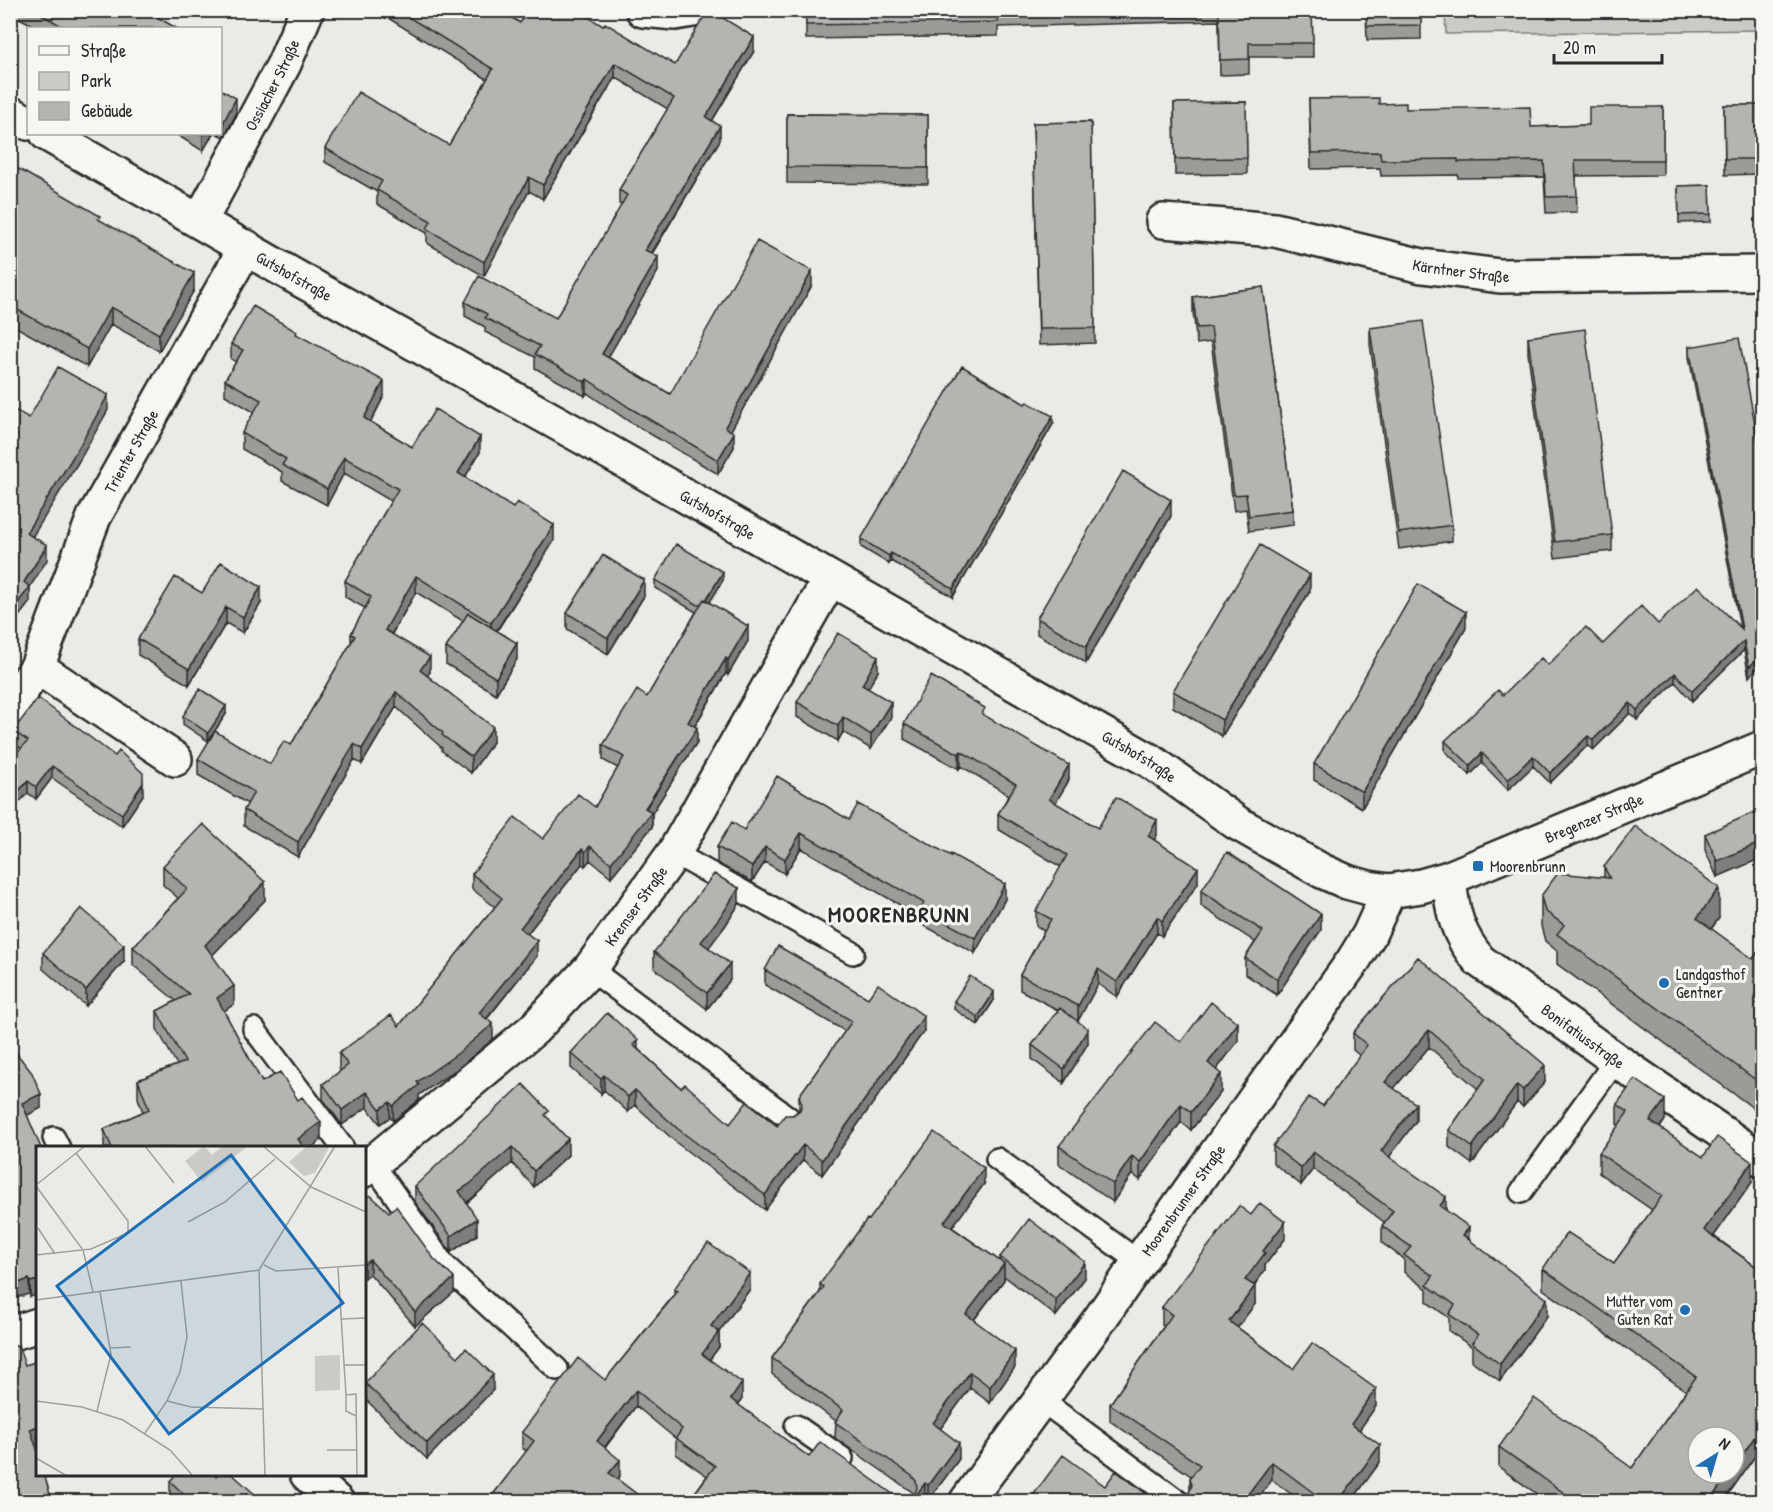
<svg xmlns="http://www.w3.org/2000/svg" width="1773" height="1512" viewBox="0 0 1773 1512" font-family="'Patrick Hand',sans-serif">
<rect width="100%" height="100%" fill="#eaeae6"/>
<filter id="ink" filterUnits="userSpaceOnUse"><feTurbulence type="fractalNoise" baseFrequency=".0167" numOctaves="2"/><feDisplacementMap in="SourceGraphic" scale="12" xChannelSelector="R" yChannelSelector="G"/><feConvolveMatrix kernelMatrix="1 2 1 2 8 2 1 2 1" color-interpolation-filters="sRGB"/></filter>
<g filter="url(#ink)">
<path fill="#cacac7" stroke="#7a7a79" stroke-width="1.5" d="M 1445,11 L 1762,11 L 1762,30 L 1446,34 Z"/>
<g fill="none" stroke-linecap="round" stroke-linejoin="round">
<g stroke="#2b2b2b" stroke-width="26">
<path id="service" d="M 674,853 L 853,953
M 590,969 L 789,1118
M 254,1029 L 343,1148
M 54,1138 L 59,1148
M 997,1159 L 1139,1262
M 373,1164 L 444,1265 L 557,1369
M 1521,1192 L 1616,1060
M 1041,1400 L 1179,1502
M 796,1426 L 842,1458"/>
</g>
<g stroke="#2b2b2b" stroke-width="38">
<g id="minor">
<path d="M 643,10 L 675,13 L 693,10"/>
<path id="s1" d="M 200,221 L 284,64 L 307,10"/>
<path id="s2" d="M 1163,221 L 1275,230 L 1422,266 L 1500,276 L 1762,273"/>
<path d="M 37,667 L 175,759"/>
<path id="s3" d="M 10,708 L 37,667 L 94,517 L 246,247"/>
<path id="s4" d="M 1449,878 C 1452,911 1457,935 1480,961 L 1616,1060 L 1762,1160"/>
<path id="s5" d="M 364,1170 L 534,1029 L 590,969 L 674,853 L 830,579"/>
<path d="M 10,1334 L 38,1325"/>
<path d="M 307,1474 L 337,1502"/>
<path id="s6" d="M 966,1502 L 1100,1319 L 1139,1262 L 1353,961 L 1369,935 L 1389,891"/>
</g>
</g>
<g stroke="#2b2b2b" stroke-width="38">
<g id="tertiary">
<path d="M 10,113 L 28,123"/>
<path id="s7" d="M 47,134 L 294,276 L 586,439 L 1152,762 L 1237,823 L 1322,871 L 1347,882 L 1369,888 L 1389,891 L 1421,886 L 1449,878 L 1762,748"/>
</g>
</g>
<use href="#service" stroke="#f6f6f2" stroke-width="21"/>
<use href="#minor" stroke="#f6f6f2" stroke-width="33"/>
<use href="#tertiary" stroke="#f6f6f2" stroke-width="33"/>
</g>
<path fill="#9b9b98" stroke="#2b2b2b" stroke-width="1.5" d="M 10,10 L 145,10 L 176,28 L 38,28 L 10,13 Z
M 375,10 L 499,10 L 520,23 L 603,26 L 675,65 L 754,51 L 712,121 L 720,140 L 652,254 L 658,271 L 608,357 L 670,394 L 812,285 L 731,430 L 734,447 L 718,474 L 630,422 L 587,393 L 585,396 L 535,368 L 535,357 L 485,332 L 485,327 L 465,316 L 465,302 L 556,318 L 622,205 L 619,204 L 619,190 L 668,109 L 615,77 L 543,199 L 529,191 L 484,276 L 427,243 L 427,233 L 377,204 L 377,192 L 325,162 L 325,148 L 449,145 L 487,79 Z
M 806,10 L 1312,10 L 1313,57 L 1249,57 L 1249,74 L 1220,75 L 1219,21 L 998,27 L 998,36 L 806,39 Z
M 1366,10 L 1421,10 L 1421,39 L 1367,40 Z
M 220,89 L 236,114 L 224,137 L 217,134 L 220,134 Z
M 1309,99 L 1379,104 L 1406,109 L 1531,127 L 1589,125 L 1663,107 L 1663,175 L 1576,176 L 1577,212 L 1546,213 L 1544,177 L 1458,178 L 1458,175 L 1381,176 L 1380,168 L 1311,169 Z
M 1246,102 L 1247,174 L 1175,175 L 1174,103 Z
M 1724,105 L 1762,105 L 1762,174 L 1725,175 Z
M 787,114 L 928,115 L 928,184 L 787,183 Z
M 1091,122 L 1095,343 L 1039,345 L 1033,123 Z
M 177,134 L 213,134 L 203,151 L 177,135 Z
M 10,164 L 100,220 L 194,290 L 159,351 L 111,324 L 87,367 L 11,324 Z
M 1710,185 L 1711,222 L 1679,223 L 1678,186 Z
M 1263,287 L 1293,510 L 1293,525 L 1249,531 L 1246,509 L 1234,511 L 1211,342 L 1197,344 L 1193,312 L 1193,297 Z
M 1370,328 L 1452,525 L 1452,541 L 1399,549 L 1370,344 Z
M 297,335 L 384,396 L 371,422 L 412,447 L 480,452 L 465,477 L 554,541 L 497,631 L 517,659 L 496,694 L 446,664 L 446,648 L 463,621 L 416,592 L 392,634 L 430,672 L 427,675 L 493,742 L 471,773 L 442,751 L 442,748 L 396,707 L 362,764 L 354,760 L 298,857 L 244,826 L 244,810 L 248,804 L 198,775 L 198,759 L 270,764 L 291,745 L 351,643 L 351,634 L 365,608 L 345,597 L 345,581 L 391,501 L 344,473 L 327,505 L 282,481 L 282,472 L 242,449 L 242,433 L 254,412 L 225,395 L 225,380 L 236,362 L 231,359 L 231,344 Z
M 1528,337 L 1612,535 L 1612,551 L 1555,558 L 1528,353 Z
M 1689,347 L 1762,462 L 1749,677 L 1744,650 L 1692,701 L 1675,682 L 1637,720 L 1630,713 L 1593,750 L 1588,745 L 1550,783 L 1533,766 L 1508,790 L 1482,763 L 1470,775 L 1445,751 L 1445,741 L 1503,695 L 1548,665 L 1603,644 L 1658,624 L 1740,627 L 1689,357 Z
M 1053,424 L 953,597 L 891,561 L 889,564 L 861,547 L 861,539 Z
M 1171,516 L 1086,663 L 1037,634 L 1037,618 Z
M 655,580 L 723,580 L 709,603 L 748,641 L 728,675 L 726,673 L 695,726 L 697,742 L 652,813 L 652,827 L 611,877 L 590,860 L 585,866 L 582,864 L 527,934 L 537,956 L 487,1019 L 493,1039 L 457,1069 L 419,1095 L 419,1100 L 393,1121 L 390,1117 L 380,1124 L 367,1107 L 342,1125 L 323,1099 L 323,1084 L 341,1071 L 339,1068 L 339,1053 L 399,1026 L 495,907 L 472,889 L 472,874 L 543,839 L 595,807 L 618,768 L 603,760 L 603,745 L 647,697 L 696,612 L 655,588 Z
M 1310,591 L 1222,736 L 1173,707 L 1173,691 Z
M 202,593 L 261,603 L 243,633 L 226,623 L 189,685 L 138,655 L 138,639 Z
M 644,596 L 608,654 L 567,629 L 567,613 Z
M 1466,628 L 1362,808 L 1314,780 L 1314,764 Z
M 878,671 L 868,688 L 891,717 L 871,749 L 843,732 L 838,741 L 797,717 L 797,702 Z
M 226,714 L 208,741 L 183,724 L 183,716 Z
M 985,716 L 1069,780 L 1055,803 L 1098,828 L 1157,835 L 1154,840 L 1198,883 L 1162,936 L 1157,933 L 1117,997 L 1098,984 L 1078,1021 L 1088,1043 L 1064,1083 L 1032,1059 L 1032,1045 L 1058,1010 L 1020,990 L 1020,975 L 1044,931 L 1036,926 L 1036,911 L 1061,867 L 998,829 L 998,814 L 1009,795 L 961,766 L 959,769 L 904,739 L 904,724 Z
M 13,731 L 143,795 L 122,826 L 52,778 L 36,799 L 28,793 L 21,748 L 13,743 Z
M 849,820 L 1005,899 L 975,953 L 921,924 L 921,917 L 801,848 L 785,874 L 765,862 L 752,882 L 717,863 L 717,847 L 744,830 Z
M 1762,830 L 1717,877 L 1705,850 L 1705,834 Z
M 163,866 L 265,900 L 212,955 L 234,1004 L 224,1011 L 262,1082 L 321,1140 L 311,1148 L 104,1148 L 104,1129 L 143,1112 L 138,1098 L 138,1080 L 177,1065 L 157,1029 L 157,1011 L 176,1001 L 133,965 L 133,947 L 178,898 L 163,885 Z
M 1604,867 L 1719,918 L 1711,929 L 1753,959 L 1762,946 L 1762,1102 L 1756,1110 L 1557,964 L 1557,951 L 1545,941 L 1541,926 L 1541,896 L 1604,877 Z
M 1201,891 L 1321,930 L 1277,995 L 1245,974 L 1245,958 L 1255,942 L 1201,906 Z
M 739,904 L 725,926 L 708,948 L 730,980 L 707,1009 L 654,968 L 654,952 Z
M 43,953 L 124,961 L 86,1006 L 43,969 Z
M 1418,957 L 1545,1082 L 1523,1107 L 1517,1102 L 1472,1164 L 1449,1147 L 1449,1130 L 1478,1089 L 1429,1047 L 1394,1088 L 1416,1121 L 1389,1157 L 1446,1211 L 1469,1239 L 1547,1316 L 1500,1381 L 1472,1361 L 1472,1347 L 1449,1331 L 1449,1318 L 1427,1302 L 1427,1289 L 1404,1272 L 1404,1259 L 1382,1243 L 1382,1226 L 1384,1222 L 1313,1169 L 1301,1185 L 1273,1163 L 1273,1146 L 1323,1106 L 1360,1056 L 1353,1050 L 1353,1033 Z
M 765,970 L 924,1031 L 822,1175 L 803,1160 L 765,1210 L 678,1144 L 635,1105 L 628,1112 L 604,1090 L 601,1094 L 571,1068 L 571,1053 L 638,1049 L 681,1088 L 730,1124 L 777,1126 L 799,1110 L 799,1096 L 845,1031 L 765,985 Z
M 994,1000 L 978,1025 L 954,1009 L 954,1001 Z
M 1238,1041 L 1216,1070 L 1221,1092 L 1191,1130 L 1181,1122 L 1140,1180 L 1132,1174 L 1113,1202 L 1059,1164 L 1059,1146 L 1181,1042 Z
M 10,1045 L 41,1108 L 27,1115 L 38,1148 L 38,1294 L 30,1297 Z
M 1617,1104 L 1665,1120 L 1660,1128 L 1703,1157 L 1752,1182 L 1714,1236 L 1762,1271 L 1762,1446 L 1723,1502 L 1548,1502 L 1499,1467 L 1499,1447 L 1632,1468 L 1686,1391 L 1543,1289 L 1543,1269 L 1614,1263 L 1652,1210 L 1599,1173 L 1599,1153 L 1619,1125 L 1617,1124 Z
M 549,1119 L 568,1155 L 534,1187 L 512,1163 L 467,1203 L 477,1235 L 451,1252 L 415,1202 L 415,1186 Z
M 984,1184 L 952,1227 L 1000,1261 L 1000,1257 L 1085,1278 L 1056,1316 L 1004,1276 L 1004,1280 L 974,1320 L 1015,1367 L 990,1403 L 970,1388 L 940,1429 L 959,1459 L 928,1501 L 925,1499 L 923,1502 L 688,1502 L 707,1476 L 676,1454 L 676,1439 L 636,1406 L 605,1448 L 620,1476 L 617,1479 L 647,1502 L 492,1502 L 492,1496 L 527,1451 L 522,1448 L 522,1432 L 605,1380 L 674,1295 L 674,1289 L 750,1289 L 719,1332 L 719,1347 L 709,1360 L 742,1399 L 738,1405 L 809,1457 L 897,1497 L 903,1499 L 910,1497 L 913,1494 L 912,1492 L 835,1438 L 836,1421 L 772,1374 L 772,1358 L 820,1292 L 820,1284 L 869,1220 Z
M 364,1200 L 454,1292 L 415,1326 L 370,1274 L 364,1278 Z
M 1285,1239 L 1265,1265 L 1265,1270 L 1254,1286 L 1255,1304 L 1237,1327 L 1293,1369 L 1376,1406 L 1359,1430 L 1380,1462 L 1351,1502 L 1302,1502 L 1272,1480 L 1184,1496 L 1189,1493 L 1190,1490 L 1190,1478 L 1191,1476 L 1110,1421 L 1110,1404 L 1164,1326 L 1162,1325 L 1162,1307 Z
M 365,1383 L 493,1390 L 427,1459 L 365,1399 Z
M 170,1481 L 258,1502 L 175,1502 L 170,1497 Z"/>
<path fill="#7e7e7c" stroke="#2b2b2b" stroke-width="1.5" d="M 754,37 L 754,51 L 706,131 L 706,117 Z
M 615,63 L 615,77 L 543,199 L 543,185 Z
M 236,98 L 236,114 L 224,137 L 224,121 Z
M 720,126 L 720,140 L 645,264 L 645,250 Z
M 204,134 L 213,134 L 203,151 L 203,135 Z
M 529,177 L 529,191 L 484,276 L 484,262 Z
M 658,257 L 658,271 L 602,368 L 602,354 Z
M 812,271 L 812,285 L 725,441 L 725,427 Z
M 194,273 L 194,290 L 159,351 L 159,334 Z
M 111,307 L 111,324 L 87,367 L 87,349 Z
M 587,379 L 587,393 L 585,396 L 585,382 Z
M 384,381 L 384,396 L 364,434 L 364,418 Z
M 108,395 L 108,410 L 79,461 L 26,547 L 26,533 Z
M 1053,416 L 1053,424 L 953,597 L 953,589 Z
M 734,433 L 734,447 L 718,474 L 718,460 Z
M 480,437 L 480,452 L 458,489 L 458,473 Z
M 344,457 L 344,473 L 327,505 L 327,489 Z
M 1171,500 L 1171,516 L 1086,663 L 1086,647 Z
M 554,525 L 554,541 L 491,639 L 491,623 Z
M 47,545 L 47,560 L 30,587 L 30,602 L 10,628 L 10,613 L 24,582 Z
M 891,553 L 891,561 L 889,564 L 889,556 Z
M 723,572 L 723,580 L 702,615 L 702,607 Z
M 1310,575 L 1310,591 L 1222,736 L 1222,720 Z
M 416,576 L 416,592 L 385,645 L 385,630 Z
M 644,580 L 644,596 L 608,654 L 608,638 Z
M 261,587 L 261,603 L 243,633 L 243,617 Z
M 226,607 L 226,623 L 189,685 L 189,669 Z
M 1466,612 L 1466,628 L 1362,808 L 1362,792 Z
M 748,626 L 748,641 L 728,675 L 728,660 Z
M 1744,641 L 1744,650 L 1692,701 L 1692,691 Z
M 517,643 L 517,659 L 496,694 L 496,678 Z
M 1762,654 L 1762,663 L 1749,677 L 1749,667 Z
M 878,656 L 878,671 L 862,699 L 862,685 Z
M 430,657 L 430,672 L 420,686 L 420,670 Z
M 726,658 L 726,673 L 688,737 L 688,722 Z
M 1675,673 L 1675,682 L 1637,720 L 1637,710 Z
M 396,692 L 396,707 L 362,764 L 362,749 Z
M 891,702 L 891,717 L 871,749 L 871,735 Z
M 1630,703 L 1630,713 L 1593,750 L 1593,740 Z
M 226,706 L 226,714 L 208,741 L 208,733 Z
M 843,717 L 843,732 L 838,741 L 838,726 Z
M 493,727 L 493,742 L 471,773 L 471,757 Z
M 697,728 L 697,742 L 652,813 L 652,827 L 611,877 L 611,863 Z
M 1588,736 L 1588,745 L 1550,783 L 1550,773 Z
M 354,744 L 354,760 L 298,857 L 298,842 Z
M 961,751 L 961,766 L 959,769 L 959,754 Z
M 1482,753 L 1482,763 L 1470,775 L 1470,765 Z
M 1533,756 L 1533,766 L 1508,790 L 1508,780 Z
M 1069,765 L 1069,780 L 1049,814 L 1049,799 Z
M 52,766 L 52,778 L 36,799 L 36,787 Z
M 28,781 L 28,793 L 10,812 L 10,800 Z
M 143,783 L 143,795 L 122,826 L 122,814 Z
M 1157,820 L 1157,835 L 1148,851 L 1148,836 Z
M 801,833 L 801,848 L 785,874 L 785,859 Z
M 1762,842 L 1762,858 L 1717,877 L 1717,861 Z
M 590,846 L 590,860 L 585,866 L 585,852 Z
M 765,847 L 765,862 L 752,882 L 752,867 Z
M 582,849 L 582,864 L 520,943 L 520,928 Z
M 1198,868 L 1198,883 L 1162,936 L 1162,921 Z
M 265,882 L 265,900 L 205,963 L 205,945 Z
M 1005,884 L 1005,899 L 975,953 L 975,938 Z
M 739,888 L 739,904 L 725,926 L 701,958 L 701,942 Z
M 1719,888 L 1719,918 L 1697,948 L 1697,918 Z
M 1321,914 L 1321,930 L 1277,995 L 1277,979 Z
M 1157,917 L 1157,933 L 1117,997 L 1117,982 Z
M 537,941 L 537,956 L 479,1028 L 479,1013 Z
M 124,945 L 124,961 L 86,1006 L 86,990 Z
M 730,964 L 730,980 L 707,1009 L 707,993 Z
M 1098,969 L 1098,984 L 1078,1021 L 1078,1006 Z
M 234,986 L 234,1004 L 217,1016 L 217,998 Z
M 994,992 L 994,1000 L 978,1025 L 978,1017 Z
M 924,1016 L 924,1031 L 822,1175 L 822,1160 Z
M 1238,1023 L 1238,1041 L 1208,1081 L 1208,1063 Z
M 493,1024 L 493,1039 L 457,1069 L 419,1095 L 419,1100 L 393,1121 L 393,1106 L 417,1082 Z
M 1088,1029 L 1088,1043 L 1064,1083 L 1064,1069 Z
M 1429,1030 L 1429,1047 L 1385,1099 L 1385,1082 Z
M 638,1040 L 638,1055 L 633,1045 Z
M 1545,1065 L 1545,1082 L 1523,1107 L 1523,1090 Z
M 1762,1071 L 1762,1102 L 1756,1110 L 1756,1080 Z
M 1221,1074 L 1221,1092 L 1191,1130 L 1191,1112 Z
M 604,1075 L 604,1090 L 601,1094 L 601,1079 Z
M 1517,1085 L 1517,1102 L 1472,1164 L 1472,1147 Z
M 635,1090 L 635,1105 L 628,1112 L 628,1097 Z
M 367,1092 L 367,1107 L 342,1125 L 342,1110 Z
M 41,1094 L 41,1108 L 22,1118 L 22,1103 Z
M 1665,1100 L 1665,1120 L 1650,1141 L 1650,1121 Z
M 390,1102 L 390,1117 L 380,1124 L 380,1109 Z
M 1181,1104 L 1181,1122 L 1140,1180 L 1140,1162 Z
M 1416,1104 L 1416,1121 L 1381,1168 L 1381,1151 Z
M 321,1122 L 321,1140 L 311,1148 L 298,1148 L 298,1139 Z
M 568,1139 L 568,1155 L 534,1187 L 534,1171 Z
M 803,1145 L 803,1160 L 765,1210 L 765,1195 Z
M 512,1147 L 512,1163 L 470,1200 L 459,1207 L 459,1191 Z
M 1313,1152 L 1313,1169 L 1301,1185 L 1301,1168 Z
M 1132,1156 L 1132,1174 L 1113,1202 L 1113,1184 Z
M 1752,1162 L 1752,1182 L 1704,1250 L 1704,1230 Z
M 984,1168 L 984,1184 L 944,1238 L 944,1222 Z
M 1446,1197 L 1446,1214 L 1440,1206 Z
M 477,1219 L 477,1235 L 451,1252 L 451,1236 Z
M 1285,1222 L 1285,1239 L 1265,1265 L 1265,1270 L 1245,1297 L 1245,1280 L 1263,1251 Z
M 1469,1227 L 1469,1244 L 1463,1235 Z
M 370,1260 L 370,1274 L 364,1278 L 364,1264 Z
M 1085,1262 L 1085,1278 L 1056,1316 L 1056,1300 Z
M 1004,1264 L 1004,1280 L 966,1330 L 966,1314 Z
M 750,1273 L 750,1289 L 719,1332 L 719,1347 L 702,1370 L 702,1354 L 711,1326 Z
M 454,1278 L 454,1292 L 415,1326 L 415,1312 Z
M 29,1279 L 29,1294 L 10,1300 L 10,1286 Z
M 38,1280 L 38,1294 L 30,1297 L 30,1282 Z
M 1255,1286 L 1255,1304 L 1229,1339 L 1229,1321 Z
M 1547,1299 L 1547,1316 L 1500,1381 L 1500,1364 Z
M 1015,1351 L 1015,1367 L 990,1403 L 990,1387 Z
M 970,1372 L 970,1388 L 933,1439 L 933,1423 Z
M 493,1375 L 493,1390 L 427,1459 L 427,1443 Z
M 742,1383 L 742,1399 L 731,1415 L 731,1399 Z
M 1376,1389 L 1376,1406 L 1351,1442 L 1351,1424 Z
M 636,1390 L 636,1406 L 597,1457 L 597,1441 Z
M 38,1426 L 38,1444 L 30,1446 L 30,1429 Z
M 1762,1426 L 1762,1446 L 1723,1502 L 1709,1502 L 1729,1473 L 1734,1473 L 1734,1467 Z
M 959,1443 L 959,1459 L 928,1501 L 928,1485 Z
M 1380,1445 L 1380,1462 L 1351,1502 L 1338,1502 Z
M 620,1460 L 620,1476 L 609,1489 L 609,1473 Z
M 1272,1462 L 1272,1480 L 1256,1502 L 1242,1502 Z
M 925,1483 L 925,1499 L 923,1502 L 911,1502 Z
M 50,1494 L 50,1502 L 25,1502 Z
M 1670,1495 L 1670,1502 L 1666,1502 Z"/>
<path fill="#b4b4b1" stroke="#2b2b2b" stroke-width="1.5" d="M 34,10 L 145,10 L 176,28 L 65,28 Z
M 397,10 L 499,10 L 520,23 L 528,10 L 577,10 L 603,26 L 605,23 L 675,65 L 708,10 L 710,10 L 754,37 L 706,117 L 720,126 L 645,250 L 658,257 L 602,354 L 670,394 L 757,241 L 812,271 L 725,427 L 734,433 L 718,460 L 630,408 L 587,379 L 585,382 L 535,354 L 540,346 L 485,318 L 487,314 L 465,302 L 479,276 L 556,318 L 627,195 L 619,190 L 674,98 L 615,63 L 543,185 L 529,177 L 484,262 L 427,229 L 431,221 L 377,190 L 382,181 L 325,148 L 358,92 L 449,145 L 493,69 Z
M 806,10 L 1083,10 L 998,13 L 998,22 L 806,25 Z
M 1219,10 L 1312,10 L 1313,43 L 1249,43 L 1249,59 L 1220,60 Z
M 1367,10 L 1421,10 L 1421,25 L 1367,26 Z
M 220,89 L 236,98 L 224,121 L 220,120 Z
M 1379,98 L 1379,104 L 1406,103 L 1406,109 L 1530,107 L 1531,127 L 1589,125 L 1589,107 L 1663,107 L 1663,160 L 1575,160 L 1577,196 L 1546,197 L 1544,161 L 1458,162 L 1458,159 L 1381,160 L 1380,152 L 1311,153 L 1309,99 Z
M 1246,102 L 1247,158 L 1175,159 L 1174,103 Z
M 1724,105 L 1762,105 L 1762,159 L 1725,159 Z
M 787,114 L 928,115 L 928,168 L 787,167 Z
M 1091,122 L 1095,328 L 1039,329 L 1033,123 Z
M 10,164 L 100,216 L 98,219 L 194,273 L 159,334 L 111,307 L 87,349 L 11,306 L 10,307 Z
M 1710,185 L 1711,214 L 1679,215 L 1678,186 Z
M 1263,287 L 1293,510 L 1249,516 L 1246,494 L 1234,495 L 1211,327 L 1197,328 L 1193,297 Z
M 253,306 L 297,332 L 296,334 L 384,381 L 364,418 L 412,447 L 435,409 L 480,437 L 458,473 L 513,508 L 517,502 L 554,525 L 491,623 L 416,576 L 385,630 L 430,657 L 420,670 L 493,727 L 471,757 L 442,735 L 443,733 L 396,692 L 362,749 L 354,744 L 298,842 L 244,810 L 254,792 L 198,759 L 215,731 L 270,764 L 284,741 L 291,745 L 355,636 L 351,634 L 371,597 L 345,581 L 398,489 L 344,457 L 327,489 L 282,465 L 286,459 L 242,433 L 261,400 L 225,380 L 243,350 L 231,344 Z
M 1423,321 L 1452,525 L 1399,533 L 1370,328 Z
M 1585,329 L 1612,535 L 1555,542 L 1528,337 Z
M 1739,338 L 1762,462 L 1762,654 L 1749,667 L 1744,641 L 1692,691 L 1675,673 L 1637,710 L 1630,703 L 1593,740 L 1588,736 L 1550,773 L 1533,756 L 1508,780 L 1482,753 L 1470,765 L 1445,741 L 1498,690 L 1503,695 L 1541,658 L 1548,665 L 1586,627 L 1603,644 L 1641,606 L 1658,624 L 1698,586 L 1742,629 L 1689,347 Z
M 962,366 L 1025,404 L 1027,402 L 1053,416 L 953,589 L 891,553 L 889,556 L 861,539 Z
M 58,367 L 108,395 L 79,447 L 26,533 L 47,545 L 24,582 L 30,587 L 10,613 L 10,413 L 13,409 L 29,418 Z
M 1123,471 L 1171,500 L 1086,647 L 1037,618 Z
M 676,544 L 723,572 L 706,600 L 704,599 L 700,606 L 655,580 Z
M 1260,545 L 1310,575 L 1222,720 L 1173,691 Z
M 603,555 L 644,580 L 608,638 L 567,613 Z
M 221,562 L 261,587 L 243,617 L 226,607 L 189,669 L 138,639 L 175,577 L 202,593 Z
M 1418,584 L 1466,612 L 1362,792 L 1314,764 Z
M 704,599 L 748,626 L 728,660 L 726,658 L 688,722 L 697,728 L 645,808 L 652,812 L 611,863 L 590,846 L 585,852 L 582,849 L 520,928 L 537,941 L 479,1013 L 493,1024 L 457,1054 L 417,1082 L 419,1085 L 393,1106 L 390,1102 L 380,1109 L 367,1092 L 342,1110 L 323,1084 L 348,1065 L 339,1053 L 391,1015 L 399,1026 L 502,898 L 472,874 L 515,817 L 543,839 L 578,794 L 595,807 L 624,757 L 603,745 L 637,690 L 647,697 Z
M 468,613 L 517,643 L 496,678 L 446,648 Z
M 838,633 L 878,656 L 862,685 L 891,702 L 871,735 L 843,717 L 838,726 L 797,702 Z
M 931,676 L 985,708 L 982,714 L 1069,765 L 1049,799 L 1098,828 L 1116,797 L 1157,820 L 1148,836 L 1198,868 L 1162,921 L 1157,917 L 1117,982 L 1098,969 L 1078,1006 L 1020,975 L 1051,919 L 1036,911 L 1067,855 L 998,814 L 1016,784 L 961,751 L 959,754 L 904,724 Z
M 200,689 L 226,706 L 208,733 L 183,716 Z
M 38,698 L 115,756 L 119,751 L 143,773 L 143,783 L 122,814 L 52,766 L 36,787 L 28,781 L 10,800 L 10,760 L 28,741 L 13,731 Z
M 777,776 L 849,820 L 858,804 L 951,856 L 951,854 L 1005,884 L 975,938 L 921,909 L 924,903 L 801,833 L 785,859 L 765,847 L 752,867 L 717,847 L 732,822 L 744,830 Z
M 1755,812 L 1762,830 L 1762,842 L 1717,861 L 1705,834 Z
M 203,824 L 265,882 L 205,945 L 234,986 L 217,998 L 262,1082 L 280,1072 L 298,1100 L 302,1097 L 321,1122 L 298,1139 L 304,1148 L 247,1148 L 247,1147 L 245,1148 L 112,1148 L 104,1129 L 149,1109 L 138,1080 L 185,1062 L 157,1011 L 189,994 L 133,947 L 187,889 L 163,866 Z
M 1635,826 L 1719,888 L 1697,918 L 1753,959 L 1762,946 L 1762,1071 L 1756,1080 L 1557,934 L 1564,925 L 1545,911 L 1541,896 L 1558,873 L 1610,878 L 1604,867 Z
M 1227,852 L 1321,914 L 1277,979 L 1245,958 L 1263,931 L 1201,891 Z
M 714,874 L 739,888 L 725,910 L 701,942 L 730,964 L 707,993 L 654,952 Z
M 81,908 L 124,945 L 86,990 L 43,953 Z
M 778,946 L 868,998 L 878,984 L 924,1016 L 822,1160 L 803,1145 L 765,1195 L 678,1129 L 635,1090 L 628,1097 L 604,1075 L 601,1079 L 571,1053 L 607,1013 L 638,1040 L 633,1045 L 681,1088 L 685,1084 L 730,1124 L 747,1102 L 777,1126 L 785,1115 L 793,1115 L 800,1110 L 802,1104 L 799,1096 L 852,1021 L 765,970 Z
M 1418,957 L 1545,1065 L 1523,1090 L 1517,1085 L 1472,1147 L 1449,1130 L 1485,1079 L 1429,1030 L 1385,1082 L 1416,1104 L 1381,1151 L 1446,1197 L 1440,1206 L 1469,1227 L 1463,1235 L 1547,1299 L 1500,1364 L 1472,1343 L 1478,1335 L 1449,1314 L 1455,1305 L 1427,1285 L 1433,1276 L 1404,1255 L 1411,1247 L 1382,1226 L 1393,1211 L 1313,1152 L 1301,1168 L 1273,1146 L 1309,1097 L 1323,1106 L 1367,1045 L 1353,1033 Z
M 970,976 L 994,992 L 978,1017 L 954,1001 Z
M 1211,1002 L 1238,1023 L 1208,1063 L 1221,1074 L 1191,1112 L 1181,1104 L 1140,1162 L 1132,1156 L 1113,1184 L 1059,1146 L 1155,1022 L 1181,1042 Z
M 1060,1008 L 1088,1029 L 1064,1069 L 1032,1045 Z
M 10,1045 L 32,1073 L 41,1094 L 22,1103 L 41,1148 L 38,1148 L 38,1280 L 30,1282 L 29,1279 L 10,1286 Z
M 1635,1079 L 1665,1100 L 1650,1121 L 1703,1157 L 1717,1137 L 1752,1162 L 1704,1230 L 1762,1271 L 1762,1426 L 1734,1467 L 1734,1437 L 1698,1437 L 1698,1473 L 1729,1473 L 1709,1502 L 1680,1502 L 1670,1495 L 1666,1502 L 1577,1502 L 1499,1447 L 1534,1398 L 1632,1468 L 1696,1377 L 1543,1269 L 1567,1232 L 1614,1263 L 1662,1196 L 1599,1153 L 1628,1112 L 1617,1104 Z
M 523,1084 L 549,1111 L 545,1115 L 568,1139 L 534,1171 L 512,1147 L 470,1184 L 459,1191 L 477,1219 L 451,1236 L 415,1186 Z
M 934,1132 L 984,1168 L 944,1222 L 1004,1264 L 966,1314 L 1015,1351 L 990,1387 L 970,1372 L 933,1423 L 959,1443 L 928,1485 L 925,1483 L 911,1502 L 768,1502 L 766,1500 L 765,1502 L 688,1502 L 715,1466 L 676,1438 L 682,1429 L 636,1390 L 597,1441 L 620,1460 L 609,1473 L 647,1502 L 499,1502 L 492,1496 L 534,1441 L 522,1432 L 578,1358 L 605,1380 L 678,1291 L 674,1289 L 708,1243 L 750,1273 L 711,1326 L 719,1332 L 702,1354 L 742,1383 L 731,1399 L 809,1457 L 820,1442 L 897,1497 L 903,1499 L 910,1497 L 915,1493 L 917,1488 L 916,1481 L 912,1476 L 835,1422 L 843,1410 L 772,1358 L 824,1287 L 820,1284 L 867,1219 L 869,1220 Z
M 370,1195 L 389,1212 L 396,1206 L 434,1259 L 454,1278 L 415,1312 L 370,1260 L 364,1264 L 364,1200 Z
M 1260,1203 L 1285,1222 L 1263,1251 L 1265,1253 L 1245,1280 L 1255,1286 L 1229,1321 L 1293,1369 L 1312,1343 L 1376,1389 L 1351,1424 L 1380,1445 L 1338,1502 L 1326,1502 L 1272,1462 L 1242,1502 L 1172,1502 L 1176,1497 L 1184,1496 L 1189,1493 L 1192,1485 L 1190,1478 L 1200,1465 L 1110,1404 L 1172,1315 L 1162,1307 L 1239,1206 L 1251,1215 Z
M 1029,1219 L 1085,1262 L 1056,1300 L 1000,1257 Z
M 422,1323 L 458,1357 L 466,1348 L 493,1375 L 427,1443 L 365,1383 Z
M 18,1345 L 25,1365 L 38,1361 L 38,1426 L 30,1429 L 38,1452 L 38,1474 L 44,1474 L 50,1494 L 25,1502 L 10,1502 L 10,1348 Z
M 1063,1455 L 1105,1486 L 1116,1471 L 1157,1502 L 1028,1502 Z
M 176,1474 L 214,1474 L 216,1476 L 218,1474 L 232,1474 L 258,1497 L 254,1502 L 192,1502 L 170,1481 Z"/>
</g>
<g fill="#1f6fb2" stroke="#f6f6f2" stroke-width="2">
<rect x="1472" y="860" width="12" height="12" rx="3"/>
<circle cx="1664" cy="983" r="6"/>
<circle cx="1685" cy="1310" r="6"/>
</g>
<g text-anchor="middle" stroke-width="6" stroke-linejoin="round" paint-order="stroke">
<g font-size="16" fill="#2b2b2b" stroke="#f6f6f2">
<text dy="6" stroke="none"><textPath href="#s1" startOffset="154">Ossiacher Straße</textPath></text>
<text dy="6" stroke="none"><textPath href="#s2" startOffset="303">Kärntner Straße</textPath></text>
<text dy="6" stroke="none"><textPath href="#s7" startOffset="285">Gutshofstraße</textPath></text>
<text dy="6" stroke="none"><textPath href="#s3" startOffset="285">Trienter Straße</textPath></text>
<text dy="6" stroke="none"><textPath href="#s7" startOffset="771">Gutshofstraße</textPath></text>
<text dy="6" stroke="none"><textPath href="#s7" startOffset="1257">Gutshofstraße</textPath></text>
<text dy="6" stroke="none"><textPath href="#s7" startOffset="1762">Bregenzer Straße</textPath></text>
<text dy="6" stroke="none"><textPath href="#s5" startOffset="381">Kremser Straße</textPath></text>
<text dy="6" stroke="none"><textPath href="#s4" startOffset="218">Bonifatiusstraße</textPath></text>
<text dy="6" stroke="none"><textPath href="#s6" startOffset="372">Moorenbrunner Straße</textPath></text>
</g>
<g font-size="16" fill="#2b2b2b" stroke="#f6f6f2" text-anchor="start">
<text x="1490" y="872">Moorenbrunn</text>
<text x="1676" y="980">Landgasthof<tspan x="1676" dy="18">Gentner</tspan></text>
<text x="1673" y="1307" text-anchor="end">Mutter vom<tspan x="1673" dy="18">Guten Rat</tspan></text>
</g>
<g font-size="22" font-weight="bold" letter-spacing="1.5" fill="#2b2b2b" stroke="#f6f6f2">
<text x="899" y="922">MOORENBRUNN</text>
</g>
</g>
<g transform="translate(36 1146)">
<rect width="330" height="330" fill="#eaeae6"/>
<path d="M 168,0 L 176,9 L 187,0 L 212,0 L 166,36 L 149,15 ZM 271,0 L 294,0 L 279,27 L 268,30 L 253,16 ZM 304,209 L 304,244 L 279,245 L 279,210 Z" fill="#cacac7"/>
<path fill="none" stroke="#9e9e9b" stroke-width="1.5" d="M 109,0 L 138,37M 227,0 L 275,41 L 330,66M 0,39 L 49,0M 0,40 L 47,104 L 57,146M 152,76 L 189,56 L 239,13M 2,82 L 19,108M 0,109 L 55,103 L 92,87 L 92,75 L 40,7M 228,119 L 240,125 L 330,119M 302,122 L 310,249 L 320,248 L 321,330M 223,124 L 229,330M 223,124 L 299,0M 0,154 L 223,124M 306,173 L 330,172M 74,202 L 95,201M 307,219 L 330,219M 310,249 L 310,265 L 320,270M 0,255 L 46,261 L 87,274 L 134,304 L 157,330M 131,255 L 155,261 L 227,263M 61,265 L 75,208 L 64,146M 109,287 L 131,255 L 144,226 L 151,191 L 145,135M 291,304 L 321,304M 0,312 L 31,330"/>
<path fill="#1f6fb2" fill-opacity="0.15" stroke="#1f6fb2" stroke-width="3" d="M 195,9 L 307,157 L 133,288 L 21,140 Z"/>
<rect width="330" height="330" fill="none" stroke="#2b2b2b" stroke-width="3"/>
</g>
<rect width="1773" height="1512" fill="none" stroke="#f6f6f2" stroke-width="36"/>
<rect x="18" y="18" width="1737" height="1476" fill="none" stroke="#2b2b2b" stroke-width="2" filter="url(#ink)"/>
<rect x="27" y="27" width="195" height="108" fill="#f6f6f2" stroke="#a5a5a2" stroke-width="1.5"/>
<rect x="39" y="46" width="30" height="9" fill="#f6f6f2" stroke="#a5a5a2" stroke-width="1.5"/>
<text x="81" y="57" font-size="18" fill="#2b2b2b">Straße</text>
<rect x="39" y="72" width="30" height="18" fill="#cacac7" stroke="#a5a5a2" stroke-width="1.5"/>
<text x="81" y="87" font-size="18" fill="#2b2b2b">Park</text>
<rect x="39" y="102" width="30" height="18" fill="#b4b4b1" stroke="#a5a5a2" stroke-width="1.5"/>
<text x="81" y="117" font-size="18" fill="#2b2b2b">Gebäude</text>
<g transform="translate(1716 1455) rotate(37)"><circle r="28" fill="#f6f6f2" stroke="#a5a5a2" stroke-width="1.5"/>
<path d="M0-4.5L10 22L0 15L-10 22Z" fill="#1f6fb2"/>
<text y="-9" font-size="16" font-weight="bold" text-anchor="middle" fill="#2b2b2b">N</text>
</g>
<path d="M1554 54v9h108v-9" fill="none" stroke="#2b2b2b" stroke-width="3"/>
<text x="1563" y="54" font-size="18" fill="#2b2b2b" stroke="#f6f6f2" stroke-width="4.5" paint-order="stroke">20 m</text>
</svg>
